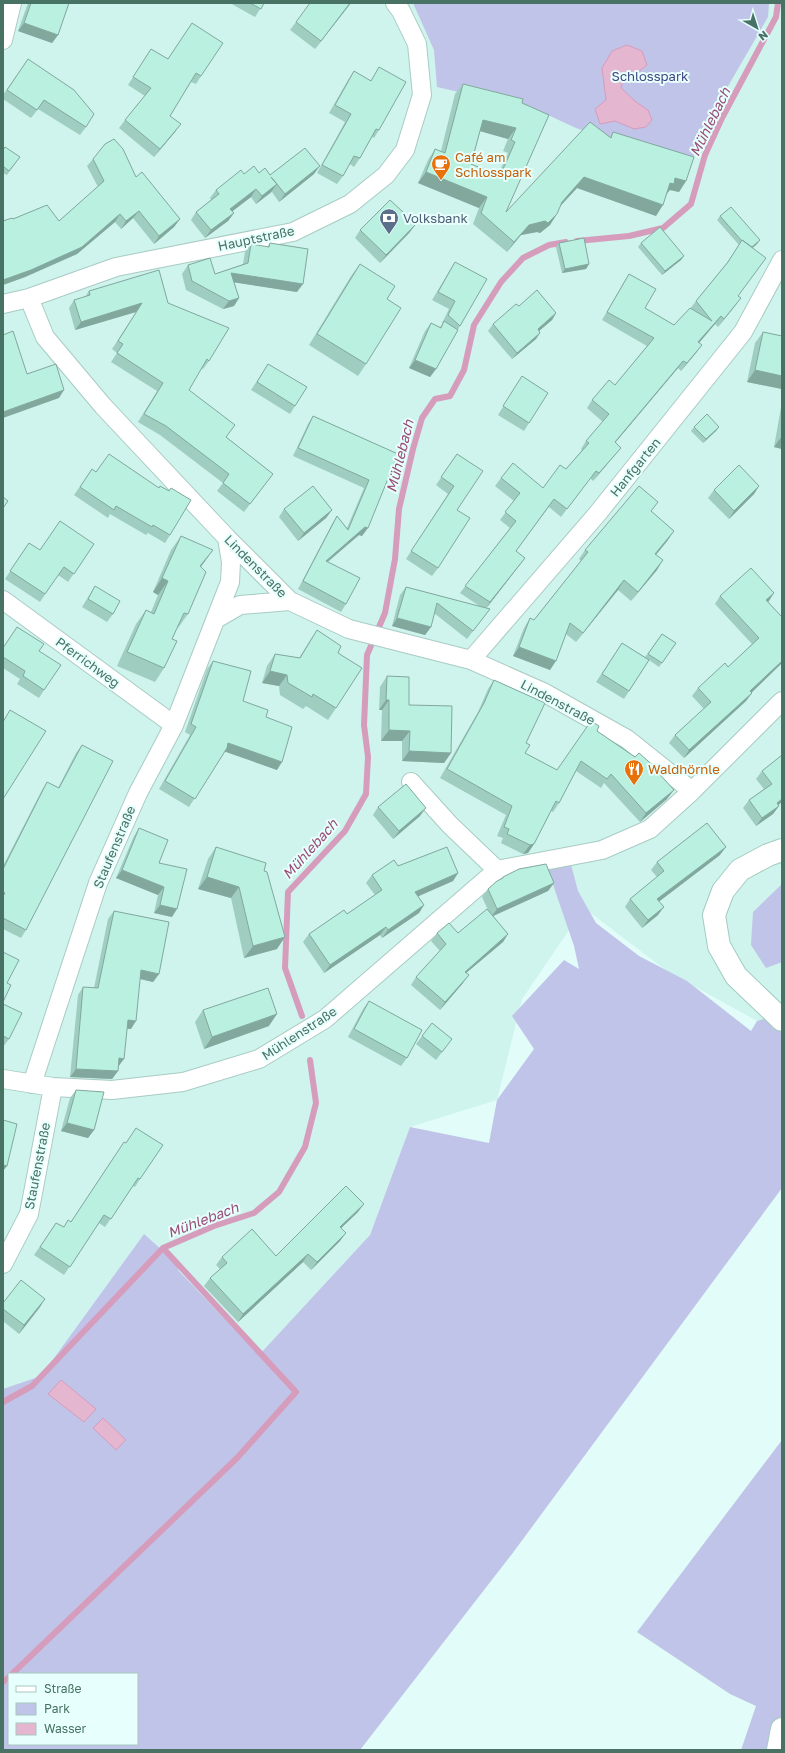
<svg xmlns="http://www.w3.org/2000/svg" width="785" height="1753" viewBox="0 0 785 1753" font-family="'Golos Text',sans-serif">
<rect width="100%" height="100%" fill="#e1fcf9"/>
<path fill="#cff3ed" d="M 3,3 L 782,3 L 782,1022 L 780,1015 L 757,1021 L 667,971 L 584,908 L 522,999 L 497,1100 L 410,1127 L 370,1235 L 259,1355 L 144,1234 L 41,1376 L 3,1389 Z"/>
<path fill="#c0c4e8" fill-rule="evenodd" d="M 413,3 L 769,3 L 769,4 L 768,17 L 709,119 L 690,166 L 576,128 L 535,109 L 437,87 L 434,50 Z
M 569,857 L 578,891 L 596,923 L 639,956 L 687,981 L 751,1031 L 757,1021 L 780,1014 L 782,1017 L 782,1188 L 512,1554 L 360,1750 L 3,1750 L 3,1389 L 41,1376 L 144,1234 L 181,1267 L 178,1270 L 259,1355 L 370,1235 L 410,1127 L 489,1143 L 497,1100 L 534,1049 L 512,1016 L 564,960 L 579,969 L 574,946 L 545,861 ZM 9,1674 L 137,1674 L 137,1744 L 9,1744 Z
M 782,884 L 782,962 L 766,968 L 751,945 L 753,912 Z
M 782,1440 L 782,1729 L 778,1750 L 741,1750 L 756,1706 L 730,1694 L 637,1632 Z"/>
<path fill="#e4b6d0" stroke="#d69cbc" d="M 627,45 L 642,51 L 647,65 L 637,73 L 624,76 L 621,88 L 636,102 L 648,110 L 652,120 L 646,127 L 634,129 L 615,121 L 600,124 L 595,109 L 606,100 L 602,68 L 612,51 Z
M 61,1380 L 96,1409 L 84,1422 L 48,1394 Z
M 103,1418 L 126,1440 L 116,1450 L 93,1428 Z"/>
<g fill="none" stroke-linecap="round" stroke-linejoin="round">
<path stroke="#d69cbc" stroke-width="6" d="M 577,241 L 629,236 L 663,228 L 691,204 L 705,155 L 722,118 L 776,17 L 778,3
M 302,1016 L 285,968 L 288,892 L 345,831 L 366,794 L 368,757 L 364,725 L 367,655 L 385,613 L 395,559 L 399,509 L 413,449 L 422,418 L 435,399 L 450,396 L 464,370 L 474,325 L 501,282 L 523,258 L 549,245 L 566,242
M 3,1402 L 32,1386 L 163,1248 L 214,1226 L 254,1213 L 279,1192 L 305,1147 L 316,1103 L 310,1060
M 12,1674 L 237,1458 L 296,1392 L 163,1248
M 3,1682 L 9,1677"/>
<g stroke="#a8ccc3" stroke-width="20">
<path id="street" d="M 3,40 L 12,3
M 29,298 L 45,337 L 103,406 L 227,538 L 290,601 L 349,629 L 471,660 L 545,693 L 627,739 L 692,791
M 3,304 L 29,298 L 116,267 L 293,232 L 350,204 L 386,175 L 405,150 L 422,95 L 417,44 L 401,11 L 395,3
M 3,600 L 174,725
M 216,619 L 240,605 L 290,601
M 471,660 L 598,513 L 743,332 L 782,260
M 411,782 L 450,825 L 497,870
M 3,1079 L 53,1087 L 112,1090 L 183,1082 L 259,1059 L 325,1019 L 497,870 L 602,850 L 650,829 L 692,791 L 782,701
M 32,1084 L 98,883 L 138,793 L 174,725 L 230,582 L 231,562 L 227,538
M 3,1264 L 29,1214 L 53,1087"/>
</g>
<g stroke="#a3ccc2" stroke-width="24">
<path id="secondary" d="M 782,850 L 768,855 L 740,870 L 723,891 L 714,915 L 719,946 L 736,976 L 782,1020
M 778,1750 L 782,1729"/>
</g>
<use href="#street" stroke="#fff" stroke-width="18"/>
<use href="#secondary" stroke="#fff" stroke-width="22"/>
</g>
<path fill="#9fcec1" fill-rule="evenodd" d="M 28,3 L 69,3 L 58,35 L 52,43 L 18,31 Z
M 230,3 L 264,3 L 255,17 Z
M 351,3 L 315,49 L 290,30 L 296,22 Z
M 192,23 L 201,76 L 196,84 L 191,82 L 170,116 L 175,132 L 154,157 L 119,128 L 125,120 L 145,96 L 128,85 L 151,49 L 168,59 Z
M 28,59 L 86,127 L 80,135 L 38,109 L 31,118 L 3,99 L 3,95 Z
M 379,67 L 379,130 L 374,138 L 372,137 L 360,158 L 354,167 L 350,164 L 343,176 L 337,184 L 317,173 L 345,122 L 329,113 L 348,80 L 354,71 L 371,81 Z
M 463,84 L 522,103 L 506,212 L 610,137 L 613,132 L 686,181 L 679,192 L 670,190 L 667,194 L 656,216 L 577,188 L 560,206 L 550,225 L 540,233 L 537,232 L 521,235 L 507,252 L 473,224 L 479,208 L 418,183 L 428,160 L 435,149 L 441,151 L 455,94 ZM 480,131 L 508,139 L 503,151 L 508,153 L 498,175 L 471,164 Z
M 3,150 L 20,157 L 7,175 L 3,173 Z
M 93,159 L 136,177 L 180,219 L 174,227 L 154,244 L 133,218 L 121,229 L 115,222 L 77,254 L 25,277 L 3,285 L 3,221 L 13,219 L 59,221 L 98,187 L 87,166 Z
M 259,173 L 270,175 L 314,174 L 279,202 L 272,192 L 256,204 L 251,197 L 232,211 L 234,213 L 228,221 L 205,238 L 191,220 L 196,212 L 211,200 L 210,198 L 216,190 L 244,174 Z
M 720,216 L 760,240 L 757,244 L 753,248 L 735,306 L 718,327 L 715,324 L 699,343 L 696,353 L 681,371 L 678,368 L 615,443 L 615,455 L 593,481 L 590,478 L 561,517 L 549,507 L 516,551 L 525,558 L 486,608 L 490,609 L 467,639 L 434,613 L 431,627 L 425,635 L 392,626 L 400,595 L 406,587 L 481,607 L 460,593 L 510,528 L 500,520 L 514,501 L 495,486 L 501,478 L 543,488 L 566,469 L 582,450 L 581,449 L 586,441 L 603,422 L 587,408 L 592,400 L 615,385 L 647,346 L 602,320 L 624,282 L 629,274 L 645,308 L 674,325 L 690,309 L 696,301 L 726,264 L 739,245 L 717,220 Z
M 360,230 L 410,232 L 380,263 L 355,238 Z
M 270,243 L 297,292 L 234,282 L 239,298 L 234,306 L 223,309 L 186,290 L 182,274 L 188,265 L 215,274 L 243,264 L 245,252 L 251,244 L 267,247 Z
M 559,243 L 589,264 L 586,269 L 562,273 L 556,247 Z
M 641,243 L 681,260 L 662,275 L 638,247 Z
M 455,262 L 460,326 L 436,369 L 430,377 L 409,368 L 425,331 L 431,323 L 440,327 L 443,323 L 442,323 L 449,309 L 432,300 L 450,270 Z
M 360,264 L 387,299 L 366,364 L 358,376 L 309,345 L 351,276 Z
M 89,291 L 168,303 L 209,361 L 203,369 L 201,368 L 189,390 L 226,437 L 273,474 L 244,512 L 217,491 L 223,483 L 160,435 L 138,422 L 157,391 L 111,362 L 117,353 L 112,349 L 136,312 L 75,330 L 69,308 L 74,300 L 85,297 Z
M 519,306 L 556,313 L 552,320 L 539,331 L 540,333 L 536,339 L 512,359 L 488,331 L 493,324 Z
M 763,332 L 782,336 L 782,389 L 747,382 L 755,343 Z
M 268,364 L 295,406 L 290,414 L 251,390 Z
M 522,376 L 529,423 L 524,431 L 498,415 Z
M 782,402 L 782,449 L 774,447 Z
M 313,416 L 398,454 L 362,536 L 359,535 L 328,562 L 346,604 L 341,612 L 298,589 L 332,524 L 337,516 L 347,528 L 364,488 L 293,456 L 308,424 Z
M 694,427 L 719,427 L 716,431 L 703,443 L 691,431 Z
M 457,454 L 457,510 L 438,568 L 432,576 L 406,559 L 448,494 L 436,485 Z
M 92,469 L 170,535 L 165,543 L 148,533 L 146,535 L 110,514 L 108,518 L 74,495 Z
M 759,486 L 754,494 L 729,519 L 708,498 L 714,490 Z
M 284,509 L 332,510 L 326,518 L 298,541 L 279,517 Z
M 651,512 L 668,540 L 656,555 L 657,570 L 631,601 L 618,590 L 576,642 L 566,634 L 550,670 L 513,656 L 524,628 L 530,618 L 534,620 L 581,561 L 579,559 L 585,550 Z
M 181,536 L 201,567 L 188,614 L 178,628 L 177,628 L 172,639 L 164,668 L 155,682 L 117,666 L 136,624 L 146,610 L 151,612 L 158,595 L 153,592 L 171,550 Z
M 29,543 L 40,550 L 94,544 L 68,582 L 58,575 L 40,602 L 5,579 Z
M 95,586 L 113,614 L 107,622 L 82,607 Z
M 720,596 L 768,602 L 782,617 L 782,663 L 752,692 L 752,693 L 746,701 L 684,758 L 669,743 L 675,735 L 704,709 L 692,696 L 698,688 L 728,667 L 752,644 L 715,604 Z
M 17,627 L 39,651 L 44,690 L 39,698 L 17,684 L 20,679 L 3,668 L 3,648 Z
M 317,630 L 338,653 L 336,708 L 328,720 L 306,706 L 303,709 L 280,695 L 279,686 L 262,683 L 267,666 L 275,654 L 299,658 L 309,642 Z
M 662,634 L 676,643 L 659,667 L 649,660 L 624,699 L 596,682 L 622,643 L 645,657 Z
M 213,661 L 243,701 L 266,717 L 277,770 L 225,751 L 189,807 L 159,789 L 190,735 L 185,732 L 207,669 Z
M 387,676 L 409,705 L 451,753 L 444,763 L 402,761 L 402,741 L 381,741 L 382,710 L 379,710 L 380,687 Z
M 494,680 L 526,743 L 525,753 L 557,770 L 597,731 L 635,757 L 655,769 L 667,799 L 640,822 L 604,783 L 601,788 L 576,771 L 559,803 L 553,812 L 551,811 L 534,844 L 528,853 L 523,854 L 501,843 L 503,838 L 497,836 L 506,815 L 440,778 L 478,712 L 488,689 Z
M 82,745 L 26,930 L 21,938 L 3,929 L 3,866 L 42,790 L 47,782 L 58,788 L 76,753 Z
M 782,755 L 782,802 L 778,805 L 779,806 L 773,814 L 756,826 L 743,808 L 749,800 L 764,789 L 756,779 L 762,771 Z
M 378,807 L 420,816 L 393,839 L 373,815 Z
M 139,828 L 159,863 L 172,917 L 154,913 L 158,895 L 116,878 L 134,836 Z
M 216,847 L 277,949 L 244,958 L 231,898 L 198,889 L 208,859 Z
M 720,855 L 659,901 L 658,915 L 642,928 L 625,907 L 630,899 L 657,877 L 651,870 L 657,862 Z
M 398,866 L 458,873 L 453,881 L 418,896 L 424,905 L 419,913 L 382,938 L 380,935 L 324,973 L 303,942 L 309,934 L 347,914 L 375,895 L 366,883 L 372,875 Z
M 503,877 L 554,883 L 548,891 L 493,916 L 508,934 L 503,942 L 466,973 L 463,983 L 440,1010 L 411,985 L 416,977 L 440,951 L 431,941 L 437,933 L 458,933 L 488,910 L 482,897 L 488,889 L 501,879 Z
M 114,911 L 159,974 L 153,982 L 140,979 L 131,1029 L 127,1029 L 118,1067 L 118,1071 L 112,1079 L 70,1077 L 78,995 L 83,987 L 94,988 L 108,919 Z
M 369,1001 L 407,1058 L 401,1066 L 348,1037 L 363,1009 Z
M 3,1004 L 9,1039 L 3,1047 Z
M 203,1010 L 269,1026 L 204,1049 L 195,1022 Z
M 422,1036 L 446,1047 L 436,1060 L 416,1044 Z
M 76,1090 L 94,1130 L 88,1138 L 61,1131 L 70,1098 Z
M 119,1150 L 140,1179 L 135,1187 L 133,1186 L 105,1227 L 99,1223 L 64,1275 L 34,1255 L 56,1223 L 64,1227 L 71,1222 Z
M 358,1212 L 341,1228 L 340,1241 L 311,1270 L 303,1262 L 238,1322 L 204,1286 L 210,1278 L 220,1269 L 216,1265 L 222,1257 L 276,1256 Z
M 3,1303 L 40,1307 L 19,1334 L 3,1321 Z"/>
<path fill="#82a89d" d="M 350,3 L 351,3 L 315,49 L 321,41 Z
M 24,23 L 58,35 L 52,43 L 18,31 Z
M 483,120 L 516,128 L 508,139 L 476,130 Z
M 181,124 L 175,132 L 154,157 L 160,149 Z
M 320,166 L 314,174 L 279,202 L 285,194 Z
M 426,172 L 487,197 L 479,208 L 418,183 Z
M 584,177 L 663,205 L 656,216 L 577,188 L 554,213 L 562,202 Z
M 675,178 L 686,181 L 679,192 L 670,190 L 666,194 L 670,183 Z
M 277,184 L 271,192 L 256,204 L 262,196 Z
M 256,189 L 251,197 L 225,217 L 230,209 Z
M 139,211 L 133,218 L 121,229 L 126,221 Z
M 234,213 L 228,221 L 205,238 L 211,230 Z
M 120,214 L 115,222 L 77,254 L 25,277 L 3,285 L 3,280 Z
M 557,214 L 550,225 L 540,233 L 537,232 L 521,235 L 507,252 L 514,242 L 529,225 Z
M 180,219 L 174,227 L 154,244 L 159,236 Z
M 416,224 L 410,232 L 380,263 L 386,255 Z
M 760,240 L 757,244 L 746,253 L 749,249 Z
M 684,256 L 681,260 L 662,275 L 665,271 Z
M 589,264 L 586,269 L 562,273 L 565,269 Z
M 231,273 L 303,284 L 297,292 L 225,281 Z
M 239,298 L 234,306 L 223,309 L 229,301 Z
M 741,298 L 735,306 L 718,327 L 724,319 Z
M 142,303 L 136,312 L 75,330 L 81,322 Z
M 556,313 L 552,320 L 533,336 L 538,329 Z
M 721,316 L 715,324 L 693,350 L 698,342 Z
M 540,333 L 536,339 L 512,359 L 517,353 Z
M 702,345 L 696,353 L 681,371 L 687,363 Z
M 415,360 L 436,369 L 430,377 L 409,368 Z
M 683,361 L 678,368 L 609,450 L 615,442 Z
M 755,370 L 782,376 L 782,389 L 747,382 Z
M 64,390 L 59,398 L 3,418 L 3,412 Z
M 719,427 L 716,431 L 703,443 L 706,439 Z
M 782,436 L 782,449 L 774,447 Z
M 621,448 L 615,455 L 593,481 L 599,473 Z
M 759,486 L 754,494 L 729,519 L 734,511 Z
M 332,510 L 326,518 L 298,541 L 304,533 Z
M 365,527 L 368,528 L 362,536 L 359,535 L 320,568 L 326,561 Z
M 674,531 L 668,540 L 649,563 L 655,554 Z
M 213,550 L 203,564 L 191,580 L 200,566 Z
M 525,558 L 519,566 L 485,610 L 490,602 Z
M 663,560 L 657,570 L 631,601 L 638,592 Z
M 162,578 L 168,581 L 158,595 L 153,592 Z
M 624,580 L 618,590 L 576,642 L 583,633 Z
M 774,593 L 769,601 L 761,609 L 766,600 Z
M 397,618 L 431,627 L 425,635 L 392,626 Z
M 519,647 L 556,661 L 550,670 L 513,656 Z
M 782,661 L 782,663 L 745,699 L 750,691 Z
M 270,671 L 287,675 L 279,686 L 262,683 Z
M 752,693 L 746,701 L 684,758 L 689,750 Z
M 386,700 L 389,700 L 382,710 L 379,710 Z
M 389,730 L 410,731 L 402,741 L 381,741 Z
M 228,743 L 282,762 L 277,770 L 223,751 Z
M 409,751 L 451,753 L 444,763 L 402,761 Z
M 674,790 L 667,799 L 640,822 L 646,813 Z
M 782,799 L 782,802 L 771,811 L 777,803 Z
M 779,806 L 773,814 L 756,826 L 762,818 Z
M 426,808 L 420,816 L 393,839 L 399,831 Z
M 534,844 L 528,853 L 523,854 L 530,845 Z
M 726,847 L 720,855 L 652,907 L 657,899 Z
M 122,870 L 164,887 L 158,895 L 116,878 Z
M 458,873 L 453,881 L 410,900 L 415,892 Z
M 207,877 L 239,887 L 231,898 L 198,889 Z
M 554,883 L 548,891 L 491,917 L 497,909 Z
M 160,905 L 177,909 L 172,917 L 154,913 Z
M 424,905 L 419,913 L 382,938 L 388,930 Z
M 664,907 L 658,915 L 642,928 L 648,920 Z
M 386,927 L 380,935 L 324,973 L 330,965 Z
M 508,934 L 503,942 L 459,979 L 465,972 Z
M 285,937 L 277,949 L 244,958 L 253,946 Z
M 141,970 L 159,974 L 153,982 L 136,978 Z
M 469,975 L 463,983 L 440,1010 L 445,1002 Z
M 277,1014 L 269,1026 L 204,1049 L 212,1037 Z
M 128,1020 L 136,1021 L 131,1029 L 122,1028 Z
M 119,1058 L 124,1059 L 118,1067 Z
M 76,1069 L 118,1071 L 112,1079 L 70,1077 Z
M 67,1123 L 94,1130 L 88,1138 L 61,1131 Z
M 3,1165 L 7,1166 L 3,1171 Z
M 364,1204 L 358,1212 L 334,1235 L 340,1227 Z
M 346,1233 L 340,1241 L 311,1270 L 317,1262 Z
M 308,1254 L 303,1262 L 238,1322 L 243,1314 Z
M 45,1299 L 40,1307 L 19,1334 L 24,1325 Z"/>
<path fill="#b9f0e0" stroke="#82a89d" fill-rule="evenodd" d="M 31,3 L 69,3 L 58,35 L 24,23 Z
M 250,3 L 264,3 L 261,9 Z
M 310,3 L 350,3 L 321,41 L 296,22 Z
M 192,23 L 223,43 L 201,76 L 196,73 L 170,116 L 181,124 L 160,149 L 125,120 L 151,88 L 133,77 L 151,49 L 168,59 Z
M 28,59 L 74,90 L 94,114 L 86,127 L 44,100 L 37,110 L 7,90 Z
M 379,67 L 406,82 L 379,130 L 376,129 L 360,158 L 354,156 L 343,176 L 322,165 L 351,114 L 335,105 L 354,71 L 371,81 Z
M 463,84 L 523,99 L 522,103 L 549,115 L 506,212 L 590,122 L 611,138 L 613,132 L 694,157 L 686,181 L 675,178 L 674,184 L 670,183 L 663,205 L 584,177 L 562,202 L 557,214 L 548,223 L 545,221 L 529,225 L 514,242 L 481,213 L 487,197 L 426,172 L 435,149 L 445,153 ZM 483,120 L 516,128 L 511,140 L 515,142 L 500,176 L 471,164 Z
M 114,139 L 123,149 L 136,177 L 142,172 L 180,219 L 159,236 L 139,211 L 126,221 L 120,214 L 82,247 L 31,270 L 3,280 L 3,221 L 12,218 L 13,219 L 47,205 L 59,221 L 104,181 L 93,159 L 105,144 Z
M 5,147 L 20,157 L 9,171 L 3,166 L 3,150 Z
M 305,148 L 320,166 L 285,194 L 271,177 L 277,184 L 262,196 L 256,189 L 230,209 L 234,213 L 211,230 L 196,212 L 219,194 L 216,190 L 241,170 L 244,174 L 254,166 L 259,173 L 265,168 L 270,175 Z
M 390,200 L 416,224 L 386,255 L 360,230 Z
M 731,207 L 760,240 L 752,247 L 742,240 L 742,241 L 720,216 Z
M 660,227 L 684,256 L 665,271 L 641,243 Z
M 584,238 L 589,264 L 565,269 L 559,243 Z
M 742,240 L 766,258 L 738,296 L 741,298 L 724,319 L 721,316 L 698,342 L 702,345 L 687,363 L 683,361 L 615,442 L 621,448 L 599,473 L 596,471 L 567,509 L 554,499 L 516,551 L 525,558 L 490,602 L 465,586 L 516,521 L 505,512 L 520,493 L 501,478 L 513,463 L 543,488 L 560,465 L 566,469 L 589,443 L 586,441 L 609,414 L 592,400 L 609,380 L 615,385 L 654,338 L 607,312 L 629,274 L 656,289 L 645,308 L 674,325 L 690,308 L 712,321 L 696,301 L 728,262 Z
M 270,243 L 308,249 L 303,284 L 231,273 L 239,298 L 229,301 L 192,281 L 188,265 L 210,258 L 215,274 L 248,263 L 251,244 L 269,247 Z
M 455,262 L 487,279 L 460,326 L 448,315 L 455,301 L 438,292 Z
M 360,264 L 395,286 L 387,299 L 401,308 L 366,364 L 317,334 Z
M 159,270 L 168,303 L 229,328 L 209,361 L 207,359 L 189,390 L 235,425 L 226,437 L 273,474 L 250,504 L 223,483 L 229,474 L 166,426 L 144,414 L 163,383 L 117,353 L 123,344 L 118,341 L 142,303 L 81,322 L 74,300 L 90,295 L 89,291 Z
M 537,290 L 556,313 L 538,329 L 540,333 L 517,353 L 493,324 L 516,304 L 519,306 Z
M 444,321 L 458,330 L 436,369 L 415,360 L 431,323 L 441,328 Z
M 13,331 L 27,374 L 56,364 L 64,390 L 3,412 L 3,335 Z
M 763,332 L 782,336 L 782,376 L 755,370 Z
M 268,364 L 307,387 L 295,406 L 257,382 Z
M 522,376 L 548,393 L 529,423 L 503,406 Z
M 707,414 L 719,427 L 706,439 L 694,427 Z
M 313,416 L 398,454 L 368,528 L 365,527 L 326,561 L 360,578 L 346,604 L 303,581 L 337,516 L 348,530 L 369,480 L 298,448 Z
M 109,454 L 159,488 L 160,486 L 169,491 L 171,488 L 191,500 L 170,535 L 153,525 L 152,527 L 116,506 L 114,510 L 80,487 L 92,469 L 96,472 Z
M 457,454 L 483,471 L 457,510 L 470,518 L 438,568 L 411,551 L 454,486 L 441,477 Z
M 739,465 L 759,486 L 734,511 L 714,490 Z
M 313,486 L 332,510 L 304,533 L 284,509 Z
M 639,486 L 658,502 L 651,511 L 674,531 L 655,554 L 663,560 L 638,592 L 624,580 L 583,633 L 570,623 L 556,661 L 519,647 L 530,618 L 534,620 L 588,552 L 585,550 Z
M 3,497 L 8,501 L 3,508 Z
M 60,521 L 94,544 L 74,574 L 64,567 L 45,594 L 10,571 L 29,543 L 40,550 Z
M 181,536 L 213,550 L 200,566 L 206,572 L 188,614 L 184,613 L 172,639 L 177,641 L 164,668 L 127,652 L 146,610 L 154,614 L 168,581 L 162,578 Z
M 751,568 L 774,593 L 766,600 L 782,617 L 782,661 L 750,691 L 752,693 L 689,750 L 675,735 L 711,702 L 698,688 L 725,663 L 728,667 L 759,638 L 720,596 Z
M 95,586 L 120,601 L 113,614 L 88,599 Z
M 406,587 L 490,609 L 473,631 L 437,603 L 431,627 L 397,618 Z
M 17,627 L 44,644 L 39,651 L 61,665 L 44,690 L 23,676 L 25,671 L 3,657 L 3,648 Z
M 317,630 L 341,646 L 338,653 L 362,668 L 336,708 L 313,694 L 312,697 L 288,683 L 287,675 L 270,671 L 275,654 L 300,658 Z
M 662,634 L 676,643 L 662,663 L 648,654 Z
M 622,643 L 649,660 L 629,691 L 602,674 Z
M 213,661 L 251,671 L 243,701 L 268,710 L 266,717 L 292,727 L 282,762 L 228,743 L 227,748 L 195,799 L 165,781 L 196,727 L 191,724 Z
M 387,676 L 409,677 L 409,705 L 452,706 L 451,753 L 409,751 L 410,731 L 389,730 L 389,700 L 386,700 Z
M 494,680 L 545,703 L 526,743 L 530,745 L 525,753 L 557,770 L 591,721 L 599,726 L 597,731 L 635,757 L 639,753 L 656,768 L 655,769 L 674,790 L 646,813 L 611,774 L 607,779 L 581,761 L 559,803 L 556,801 L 534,844 L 530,845 L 507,834 L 509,829 L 504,827 L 512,806 L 447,769 L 484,703 Z
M 10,710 L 46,731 L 3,799 L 3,722 Z
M 82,745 L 113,761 L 26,930 L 3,918 L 3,896 L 5,893 L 3,892 L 3,869 L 47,782 L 59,788 Z
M 782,755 L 782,799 L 777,803 L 779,806 L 762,818 L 749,800 L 772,784 L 762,771 Z
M 406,784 L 426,808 L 399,831 L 378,807 Z
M 707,823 L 726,847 L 657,899 L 664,907 L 648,920 L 630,899 L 664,871 L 657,862 Z
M 139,828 L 168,840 L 159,863 L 187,869 L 177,909 L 160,905 L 164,887 L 122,870 Z
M 216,847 L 266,863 L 264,871 L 267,872 L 285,937 L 253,946 L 239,887 L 207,877 Z
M 447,847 L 458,873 L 415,892 L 424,905 L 388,930 L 386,927 L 330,965 L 309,934 L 344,910 L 347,914 L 382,890 L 372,875 L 394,860 L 398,866 Z
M 546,864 L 554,883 L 497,909 L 488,889 L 497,881 L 503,878 L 503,877 L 519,869 Z
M 487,909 L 508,934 L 465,972 L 469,975 L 445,1002 L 416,977 L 446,944 L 437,933 L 449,923 L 458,933 Z
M 114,911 L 169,922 L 159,974 L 141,970 L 136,1021 L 128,1020 L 124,1059 L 119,1058 L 118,1071 L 76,1069 L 83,987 L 98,988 Z
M 3,952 L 19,960 L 7,983 L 11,985 L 3,1002 Z
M 268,988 L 277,1014 L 212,1037 L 203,1010 Z
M 369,1001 L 422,1030 L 407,1058 L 354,1029 Z
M 3,1004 L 22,1013 L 9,1039 L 3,1036 Z
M 432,1023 L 452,1039 L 442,1052 L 422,1036 Z
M 76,1090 L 104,1092 L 94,1130 L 67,1123 Z
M 3,1120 L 17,1124 L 7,1166 L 3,1165 Z
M 136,1128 L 163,1145 L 140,1179 L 138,1178 L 111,1219 L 104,1215 L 70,1267 L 40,1247 L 56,1223 L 64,1227 L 68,1220 L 71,1222 L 124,1142 L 126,1143 Z
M 346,1186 L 364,1204 L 340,1227 L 346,1233 L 317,1262 L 308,1254 L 243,1314 L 210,1278 L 227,1263 L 222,1257 L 252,1229 L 276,1256 Z
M 21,1280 L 45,1299 L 24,1325 L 3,1309 L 3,1303 Z"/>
<defs>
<g id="cafe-pin" transform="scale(1)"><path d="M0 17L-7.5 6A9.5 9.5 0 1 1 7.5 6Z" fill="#e8710a" stroke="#e7fffd"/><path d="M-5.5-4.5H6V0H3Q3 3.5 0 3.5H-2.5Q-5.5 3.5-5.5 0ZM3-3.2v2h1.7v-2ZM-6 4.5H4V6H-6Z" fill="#fff"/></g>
<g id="bank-pin" transform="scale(1)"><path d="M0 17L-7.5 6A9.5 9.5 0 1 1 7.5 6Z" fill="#5c6f8a" stroke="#e7fffd"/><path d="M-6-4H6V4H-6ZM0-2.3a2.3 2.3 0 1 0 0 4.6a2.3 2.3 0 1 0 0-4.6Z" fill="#fff"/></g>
<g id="restaurant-pin" transform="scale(1)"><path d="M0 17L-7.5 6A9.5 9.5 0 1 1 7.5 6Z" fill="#e8710a" stroke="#e7fffd"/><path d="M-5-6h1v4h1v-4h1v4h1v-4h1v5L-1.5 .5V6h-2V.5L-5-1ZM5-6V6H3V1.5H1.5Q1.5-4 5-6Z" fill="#fff"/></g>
</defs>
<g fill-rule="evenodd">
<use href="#cafe-pin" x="441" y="164"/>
<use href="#bank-pin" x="389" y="218"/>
<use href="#restaurant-pin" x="634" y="769"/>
</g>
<g text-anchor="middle" stroke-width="4" stroke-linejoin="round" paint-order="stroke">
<g font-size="13" fill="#474683" stroke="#e7fffd">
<text x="650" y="81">Schlosspark</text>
</g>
<g font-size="13" fill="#c56008" stroke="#e7fffd" text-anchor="start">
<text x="455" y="162">Café am<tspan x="455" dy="15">Schlosspark</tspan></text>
<text x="648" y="774">Waldhörnle</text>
</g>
<g font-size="13" fill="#4e5e75" stroke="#e7fffd" text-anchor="start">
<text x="403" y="223">Volksbank</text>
</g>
<g font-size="13" fill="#487264" stroke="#e7fffd">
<text transform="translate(256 238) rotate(-12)" y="5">Hauptstraße</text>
<text transform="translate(635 467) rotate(-51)" y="5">Hanfgarten</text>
<text transform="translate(256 566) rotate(45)" y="5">Lindenstraße</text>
<text transform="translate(88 662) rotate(36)" y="5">Pferrichweg</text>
<text transform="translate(558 702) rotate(28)" y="5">Lindenstraße</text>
<text transform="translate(114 847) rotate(-67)" y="5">Staufenstraße</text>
<text transform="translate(299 1033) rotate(-33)" y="5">Mühlenstraße</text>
<text transform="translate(37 1166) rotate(-79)" y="5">Staufenstraße</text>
</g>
<g font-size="14" font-style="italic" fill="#9a4b75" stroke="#e7fffd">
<text transform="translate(710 122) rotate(-64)" y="5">Mühlebach</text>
<text transform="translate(400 456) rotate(-76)" y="5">Mühlebach</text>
<text transform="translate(310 849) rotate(-48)" y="5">Mühlebach</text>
<text transform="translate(203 1220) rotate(-21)" y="5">Mühlebach</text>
</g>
</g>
<rect width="785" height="1753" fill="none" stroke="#487264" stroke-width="8"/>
<rect x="8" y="1673" width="130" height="72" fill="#e7fffd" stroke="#a7c7c0"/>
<rect x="16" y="1686" width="20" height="6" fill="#ffffff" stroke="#a7c7c0"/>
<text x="44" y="1693" font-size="12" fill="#487264">Straße</text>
<rect x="16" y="1703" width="20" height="12" fill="#c0c4e8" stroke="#a7c7c0"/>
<text x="44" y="1713" font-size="12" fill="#487264">Park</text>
<rect x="16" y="1723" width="20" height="12" fill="#e4b6d0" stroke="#a7c7c0"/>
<text x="44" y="1733" font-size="12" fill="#487264">Wasser</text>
<g transform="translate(757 28) rotate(141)" stroke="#e7fffd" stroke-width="3" paint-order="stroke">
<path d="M0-3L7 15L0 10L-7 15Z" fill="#487264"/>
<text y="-6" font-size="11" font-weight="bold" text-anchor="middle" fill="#487264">N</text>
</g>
</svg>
